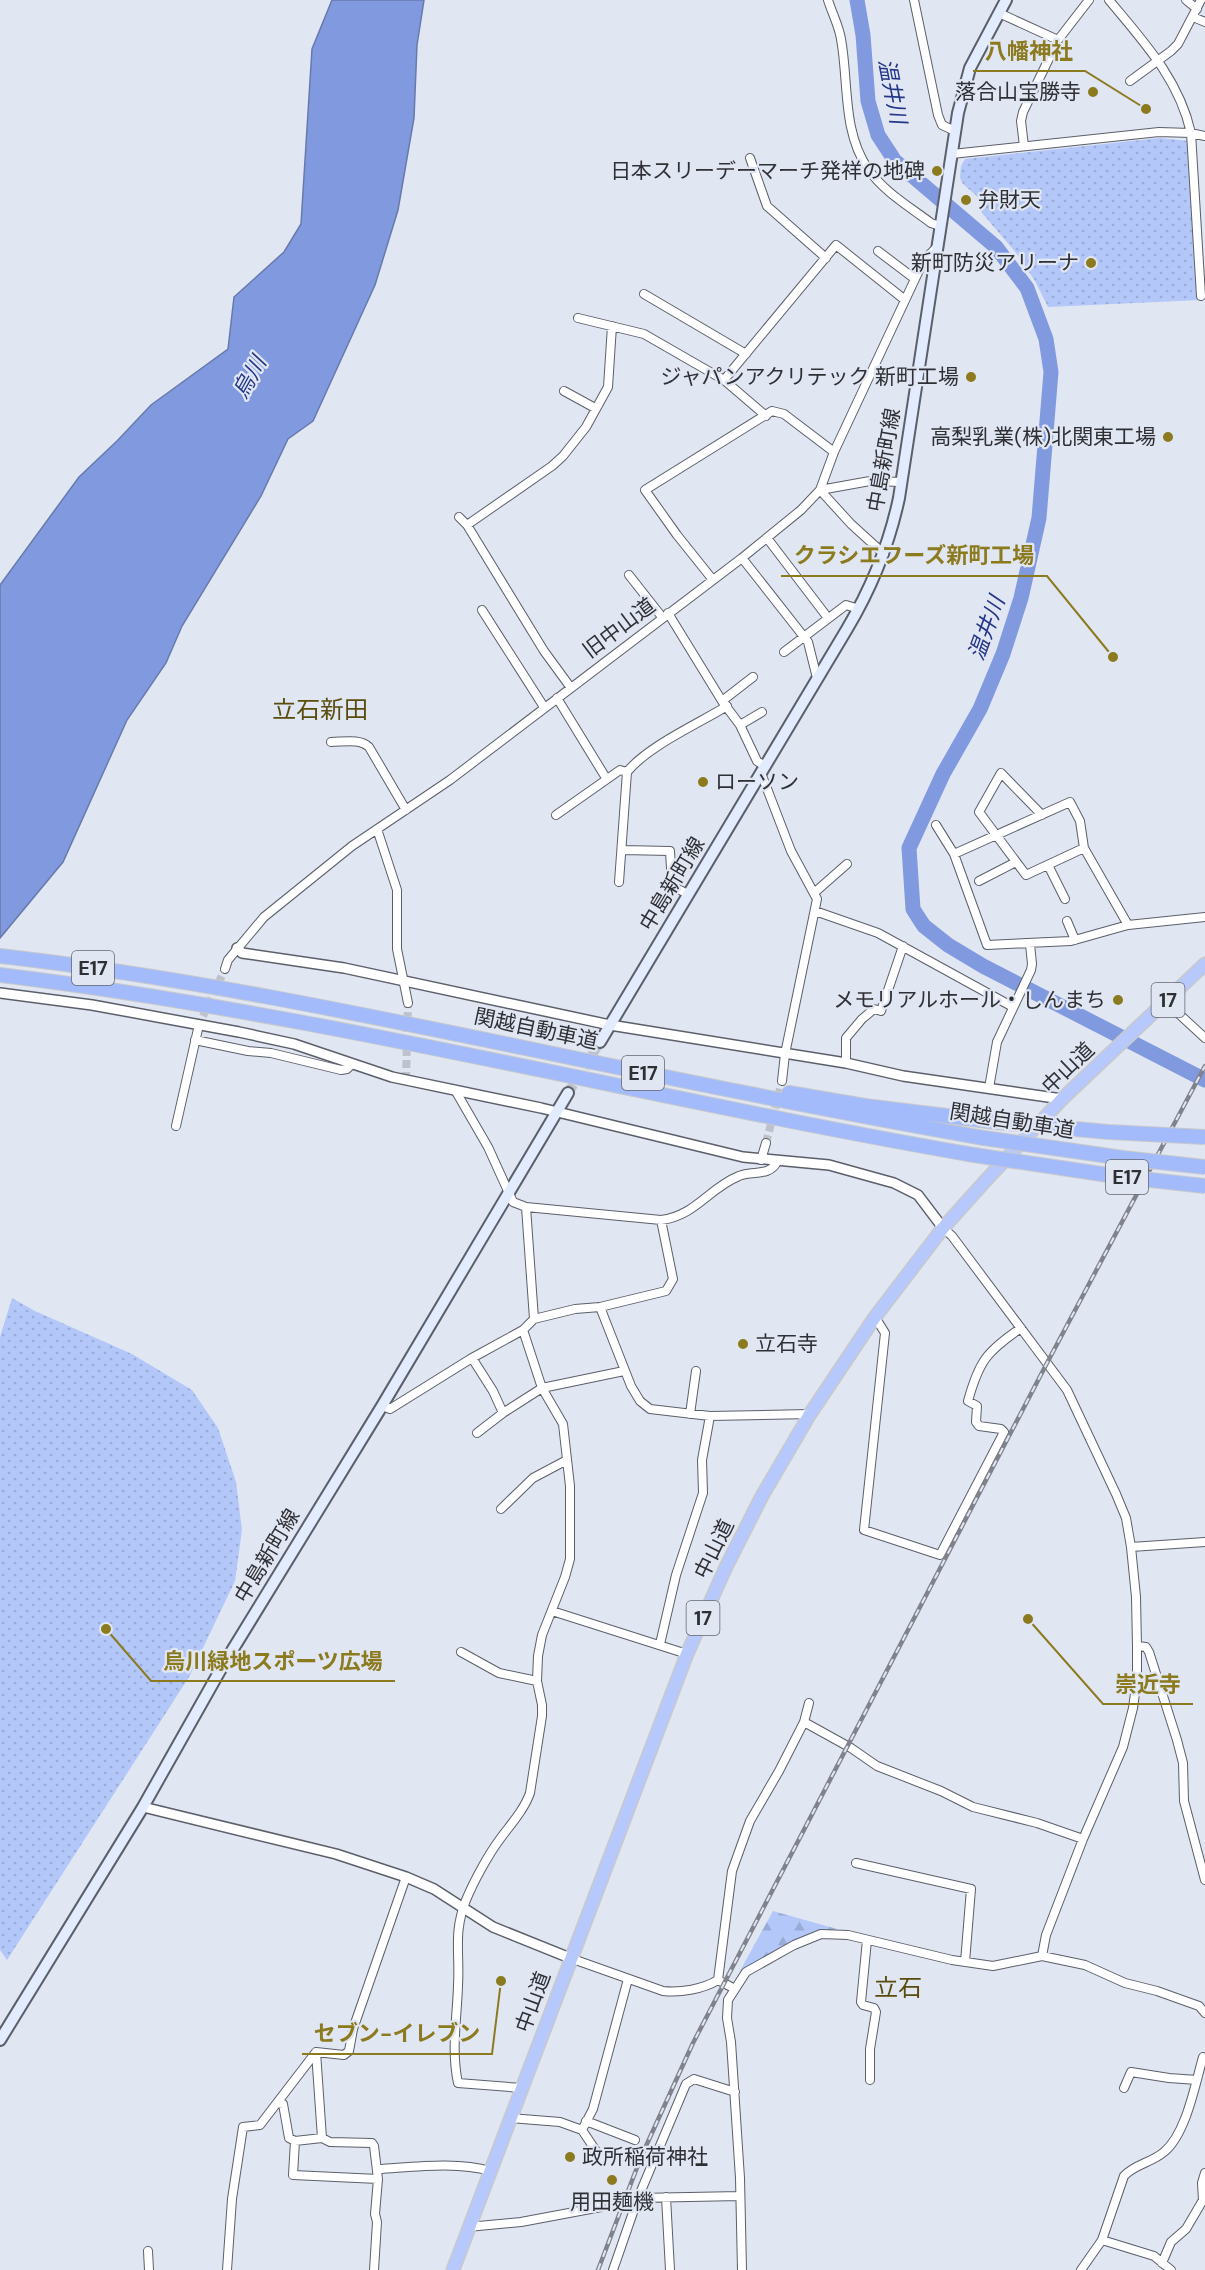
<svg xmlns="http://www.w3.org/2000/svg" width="1205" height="2270" viewBox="0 0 1205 2270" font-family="'DM Sans','Noto Sans JP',sans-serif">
<defs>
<pattern id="forest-firs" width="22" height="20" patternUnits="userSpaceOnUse" patternTransform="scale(1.5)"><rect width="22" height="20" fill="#b3c7f9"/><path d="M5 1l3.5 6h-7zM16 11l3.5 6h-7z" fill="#9aabd6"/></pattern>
<pattern id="park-dots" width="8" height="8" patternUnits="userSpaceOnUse" patternTransform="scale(1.5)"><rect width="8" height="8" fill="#b3c7f9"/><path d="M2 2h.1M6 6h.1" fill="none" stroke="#9aabd6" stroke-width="1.8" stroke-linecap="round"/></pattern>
</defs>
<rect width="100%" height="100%" fill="#e1e6f3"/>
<path fill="url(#forest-firs)" d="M 773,1911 L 837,1929 C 803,1934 771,1952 743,1972 L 740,1971 Z"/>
<path fill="url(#park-dots)" d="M 1160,138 L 1189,141 L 1200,300 L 1048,307 L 1035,281 L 1017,254 L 982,213 L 979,198 L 963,184 L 960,178 L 961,166 L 965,159 Z
M 12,1298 L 35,1311 L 132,1354 L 192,1390 L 218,1428 L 236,1482 L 242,1530 L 235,1581 L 189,1677 L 7,1960 L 0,1950 L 0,1337 Z"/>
<path fill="#819adf" stroke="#687aac" stroke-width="1.5" d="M 332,0 L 424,0 L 417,45 L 414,118 L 398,210 L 375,285 L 313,421 L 288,439 L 261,496 L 182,626 L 166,663 L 127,720 L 63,862 L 0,938 L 0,585 L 79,477 L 117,441 L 151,405 L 228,349 L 234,297 L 284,252 L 301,224 L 312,49 Z"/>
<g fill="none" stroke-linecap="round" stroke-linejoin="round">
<path stroke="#819adf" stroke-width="15" d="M 857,0 L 863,35 L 868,101 L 878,135 L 895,161 L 996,247 L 1027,288 L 1046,339 L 1051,372 L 1039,518 L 1021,598 L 1003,654 L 980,709 L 943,774 L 909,848 L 913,909 L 918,917 L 924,926 L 948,945 L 983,966 L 1205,1080"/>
<path stroke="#bdc2cd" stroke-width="8" stroke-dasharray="8 4" stroke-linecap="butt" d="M 198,1027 L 225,969
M 406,1080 L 408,1003
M 766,1143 L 782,1081"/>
<path stroke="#bdc2cd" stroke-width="10" stroke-dasharray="10 5" stroke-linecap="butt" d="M 568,1093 L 600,1042"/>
<g stroke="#5b5f69" stroke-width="10">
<path id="minor" d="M 828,0 C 832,13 839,26 841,39 C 849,83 842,131 868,169 C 884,192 910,207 931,223 L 940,226
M 914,0 L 938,115 L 942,125 L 955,131
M 1109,0 C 1143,41 1179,79 1191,133 L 1201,296
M 1186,0 L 1197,9
M 999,13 L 1058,40
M 1193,17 L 1205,22
M 1130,81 L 1171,51 L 1178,44 L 1201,0
M 1024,146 L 1021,121 L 1023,112 L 1058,40 L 1089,0
M 952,154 L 1159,132 L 1191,133 L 1205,136
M 750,158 L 767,206 L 826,258
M 878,251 L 915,279
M 644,294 L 746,354
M 578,318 L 644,334 L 724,380 L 766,416
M 724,380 L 836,245 L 905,300
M 564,391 L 595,408
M 459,517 L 467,525 L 544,651 L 571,688
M 467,525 L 552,466 L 563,456 L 586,427 L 608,387 L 612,326
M 767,538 L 828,618
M 884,554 L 851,524 L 820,490 L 870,481 L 902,482
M 742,558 L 808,642 L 817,678
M 629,575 L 662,617
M 713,580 L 677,535 L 645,490 L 772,411 L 784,414 L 834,452
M 482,610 L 544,707
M 668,613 L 722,701 L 740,725 L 757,761 L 765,766
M 784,652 L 846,605 L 859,609
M 557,698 L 606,778
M 722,701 L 753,677
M 740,725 L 762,712
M 331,742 C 343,742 360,738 369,747 L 406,810
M 761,773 L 791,851 L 817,899 L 785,1054 L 782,1081
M 556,815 L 620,770 L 627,772
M 1042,815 L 1001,773 L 979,812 L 1026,875 L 1084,848
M 936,825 L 954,854 L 987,945 L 1071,941 L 1128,925 L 1205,917
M 377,829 L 397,890 L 397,949 L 408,1003
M 622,850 L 670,851 L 672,886 L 688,894
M 954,854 L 1070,802 L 1080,821 L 1084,848 L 1128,925
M 1048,865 L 1065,899
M 979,881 L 1016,862
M 619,882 L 627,772 C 648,746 698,724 727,706
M 814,893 L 847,864
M 815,911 L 878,933 L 1013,1007
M 1067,921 L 1075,940
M 225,969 L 228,960 L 264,917 L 352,846 L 450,780 L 742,558 L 801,510 L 820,490 L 834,452 L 915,279 L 924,260 L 936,248
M 1166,1002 L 1205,1038
M 195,1040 L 248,1051 L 271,1053 L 341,1070 L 347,1069 L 352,1064
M 846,1063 L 846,1038 L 862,1019 L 874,1009 L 881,1011 L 903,946
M 989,1088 L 997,1042 L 1031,970 L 1032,964 L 1030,944
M 455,1090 L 488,1147 L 513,1202 L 526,1207 L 661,1220 C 695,1216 709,1188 739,1176 C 753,1170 769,1177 777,1162
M 176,1126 L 198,1029
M 761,1160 L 766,1143
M 943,1228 L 952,1236 L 1067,1390 L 1116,1494 L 1126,1518 L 1131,1547 L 1136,1597 L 1137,1646 L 1137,1679 L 1133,1708 L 1123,1747 L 1083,1839 L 1046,1935 L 1042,1956 L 1085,1965 L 1125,1983 L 1157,1991 L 1199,2006 L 1205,2013
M 600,1307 L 631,1386 L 640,1401 L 650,1409 L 710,1416 L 810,1414
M 875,1317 L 885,1333 L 864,1530 L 940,1555 L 1004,1432 L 1001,1429 L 979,1426 L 976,1422 L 977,1406 L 968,1401 C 979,1361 987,1351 1021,1328
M 534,1319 L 575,1309 L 600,1307 L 666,1291 L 673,1279 L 661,1220
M 472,1358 L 493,1391 L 503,1413 L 477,1433
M 382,1406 L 390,1409 L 472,1358 L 523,1330
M 503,1413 L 542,1388 L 624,1371
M 690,1414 L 696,1371
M 501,1509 L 533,1478 L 567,1460
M 1131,1547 L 1205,1542
M 552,1611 L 687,1654
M 660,1644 L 676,1575 L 703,1493 L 702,1460 L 710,1416
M 1137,1646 L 1146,1647 L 1149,1652 L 1177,1740 L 1183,1763 L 1184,1801 L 1205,1880
M 461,1652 L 499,1673 L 537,1681
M 804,1722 L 851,1748 L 877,1766 L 941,1791 L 973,1807 L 1037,1823 L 1083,1839
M 856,1863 L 971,1889 L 965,1962
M 867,1940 L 861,2002 L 863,2005 L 874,2008 L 876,2012 L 870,2049 L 870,2080
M 570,1958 L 663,1991 C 681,1993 703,1989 718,1980
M 718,1980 L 732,1871 L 750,1821 L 779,1771 L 804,1722 L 809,1703
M 718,1980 L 735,1989
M 316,2052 L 322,2138
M 522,2088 L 458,2083 C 451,2050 457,2018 458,1986 C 460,1952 453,1933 466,1900 C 474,1881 488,1855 500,1839 C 511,1824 524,1810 530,1793 L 542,1716 L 542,1705 L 537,1681 L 538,1656 L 542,1635 L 565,1577 L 570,1559 L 570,1486 L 563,1424 L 542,1388 L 523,1330 L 534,1319 L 526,1207
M 1124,2088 L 1131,2072 L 1169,2078 L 1197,2080
M 277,2103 L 283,2104 L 289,2138 L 295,2141
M 510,2118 L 560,2122 L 582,2130 L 596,2151
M 586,2121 L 635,2140
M 582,2130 L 593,2109 L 628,1979
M 378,2169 C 413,2167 457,2161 490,2171
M 666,2197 L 670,2270
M 638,2198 L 740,2196
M 468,2227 L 521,2222 L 601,2207
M 1102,2240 L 1154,2256 L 1171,2270
M 148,2251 L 149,2270
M 1162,2263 L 1171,2242 L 1186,2229 L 1203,2200 L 1202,2183 L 1205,2173
M 227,2270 L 232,2199 L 243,2127 L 260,2125 L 316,2052 L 344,2055 L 349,2051 L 353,2029 L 406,1877
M 374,2270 L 377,2222 L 375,2214 L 378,2179 L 374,2146 L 372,2143 L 330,2142 L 322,2138 L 295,2141 L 293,2175 L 378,2179
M 613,2270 L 638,2198 L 686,2084 L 694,2079 L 735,2092
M 742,2270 L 740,2178 L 731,2042 L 727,2018 L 728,2000 L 746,1972 L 794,1945 L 821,1934 L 848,1935 L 952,1960 L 993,1966 L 1042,1956
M 1081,2270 L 1102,2240 L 1124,2176 C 1135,2164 1151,2163 1164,2152 C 1186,2134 1195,2085 1203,2057"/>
</g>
<g stroke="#5b5f69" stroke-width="12">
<path id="tertiary" d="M 237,948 L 242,953 L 344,968 L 610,1025 L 846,1063 L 903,1076 L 1062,1099
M 0,993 L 92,1005 L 239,1032 L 294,1044 L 392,1077 L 541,1108 L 743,1157 L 829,1165 L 894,1183 L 918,1195 L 943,1228
M 143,1807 L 336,1854 L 406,1877 L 434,1889 L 493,1927 L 570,1958"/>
</g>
<g stroke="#5b5f69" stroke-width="14">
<path id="secondary" d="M 600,1042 L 847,629 C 872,587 889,545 899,498 L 958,113 L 970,68 L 1006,0
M 0,2040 L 143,1807 L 222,1667 L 382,1406 L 568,1093"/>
</g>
<g stroke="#c9c9ca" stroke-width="15">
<path id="trunk" d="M 453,2270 L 687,1654 L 726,1567 L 762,1496 L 810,1414 L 875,1317 L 943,1228 L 988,1178 L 1062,1099 L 1205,964"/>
</g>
<g stroke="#c9c9ca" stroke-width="16">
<path id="motorway" d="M 0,956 C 177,976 351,1012 525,1048 C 678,1080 830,1111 984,1138
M 0,975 C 328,1015 649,1099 974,1155
M 789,1093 L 865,1106 L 996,1122"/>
</g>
<use href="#minor" stroke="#fff" stroke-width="8"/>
<use href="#tertiary" stroke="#fff" stroke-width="9"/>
<use href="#secondary" stroke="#e3ebfe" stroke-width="10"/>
<use href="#trunk" stroke="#b6c8fc" stroke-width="12"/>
<use href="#motorway" stroke="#a3bbfb" stroke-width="14"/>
<g stroke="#80838c" stroke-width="4.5">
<path id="rail" d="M 598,2270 L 641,2157 L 693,2043 L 1047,1363 L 1205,1066"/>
</g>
<use href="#rail" stroke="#e1e6f3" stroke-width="2" stroke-dasharray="7" stroke-linecap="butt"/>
<g stroke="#c9c9ca" stroke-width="16" stroke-linecap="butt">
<path id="motorway-bridge" d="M 996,1122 L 1109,1132 L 1205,1137
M 984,1138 L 1123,1158 L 1205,1167
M 974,1155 L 1115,1176 L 1205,1186"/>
</g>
<use href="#motorway-bridge" stroke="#a3bbfb" stroke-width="14"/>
</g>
<g fill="#8c7a1f" stroke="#e1e6f3" stroke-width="2">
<circle cx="1093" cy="92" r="6"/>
<circle cx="937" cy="171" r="6"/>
<circle cx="966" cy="200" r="6"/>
<circle cx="1091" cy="263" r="6"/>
<circle cx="971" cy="377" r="6"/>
<circle cx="1168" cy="437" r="6"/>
<circle cx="703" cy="782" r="6"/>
<circle cx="1118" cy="1000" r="6"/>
<circle cx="743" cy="1344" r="6"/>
<circle cx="570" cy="2157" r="6"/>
<circle cx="612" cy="2180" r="6"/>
</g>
<g text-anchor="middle" stroke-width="4.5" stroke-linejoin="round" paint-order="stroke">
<g fill="#e1e6f3" stroke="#64676e" stroke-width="1.5">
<rect x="72" y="951" width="42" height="34" rx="4.5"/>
<rect x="1151.5" y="983" width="33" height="34" rx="4.5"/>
<rect x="622" y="1056" width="42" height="34" rx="4.5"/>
<rect x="1106" y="1160" width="42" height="34" rx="4.5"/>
<rect x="686.5" y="1601" width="33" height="34" rx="4.5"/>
</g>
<g font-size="20" font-weight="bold" fill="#2f3035">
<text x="93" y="975">E17</text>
<text x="1168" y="1007">17</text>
<text x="643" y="1080">E17</text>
<text x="1127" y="1184">E17</text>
<text x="703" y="1625">17</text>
</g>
<g font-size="21" fill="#2f3035" stroke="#e1e6f3" text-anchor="end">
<text x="1081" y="99">落合山宝勝寺</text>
<text x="925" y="178">日本スリーデーマーチ発祥の地碑</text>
<text x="978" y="207" text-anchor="start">弁財天</text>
<text x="1079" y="270">新町防災アリーナ</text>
<text x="959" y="384">ジャパンアクリテック 新町工場</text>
<text x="1156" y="444">高梨乳業(株)北関東工場</text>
<text x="715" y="789" text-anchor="start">ローソン</text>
<text x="1106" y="1007">メモリアルホール・しんまち</text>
<text x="755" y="1351" text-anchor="start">立石寺</text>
<text x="582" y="2164" text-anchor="start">政所稲荷神社</text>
<text x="612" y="2209" text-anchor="middle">用田麺機</text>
</g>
<g font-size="21" fill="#2f3035" stroke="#e1e6f3">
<text transform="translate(884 460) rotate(-80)" y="7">中島新町線</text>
<text transform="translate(619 628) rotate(-37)" y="7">旧中山道</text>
<text transform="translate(672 884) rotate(-59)" y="7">中島新町線</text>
<text transform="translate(536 1029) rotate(12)" y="7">関越自動車道</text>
<text transform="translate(1068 1068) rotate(-44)" y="7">中山道</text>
<text transform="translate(1012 1121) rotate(9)" y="7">関越自動車道</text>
<text transform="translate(714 1549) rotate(-64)" y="7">中山道</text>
<text transform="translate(267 1556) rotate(-59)" y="7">中島新町線</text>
<text transform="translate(533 2002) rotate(-70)" y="7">中山道</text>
</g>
<g font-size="22" font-style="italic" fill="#233687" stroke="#e1e6f3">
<text transform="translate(893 91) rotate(79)" y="8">温井川</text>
<text transform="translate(249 377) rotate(-61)" y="8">烏川</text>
<text transform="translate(986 628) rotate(-70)" y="8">温井川</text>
</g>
<g font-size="24" fill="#594c0d" stroke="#e1e6f3">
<text x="320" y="718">立石新田</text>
<text x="898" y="1996">立石</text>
</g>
</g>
<path fill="none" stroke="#8c7a1f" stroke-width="2" d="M1146 109L1085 71H973M1113 657L1047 576H781M106 1629L151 1681H395M1028 1619L1103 1704H1193M501 1981L492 2054H302"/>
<g fill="#8c7a1f" stroke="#e1e6f3" stroke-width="2">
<circle cx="1146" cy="109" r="6"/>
<circle cx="1113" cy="657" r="6"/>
<circle cx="106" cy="1629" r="6"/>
<circle cx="1028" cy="1619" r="6"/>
<circle cx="501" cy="1981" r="6"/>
</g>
<g font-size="22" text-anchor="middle" font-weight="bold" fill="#8c7a1f" stroke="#e1e6f3" stroke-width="4.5" stroke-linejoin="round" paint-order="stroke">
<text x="1029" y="59">八幡神社</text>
<text x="914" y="563">クラシエフーズ新町工場</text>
<text x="273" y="1669">烏川緑地スポーツ広場</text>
<text x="1148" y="1692">崇近寺</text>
<text x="397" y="2041">セブン-イレブン</text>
</g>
</svg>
